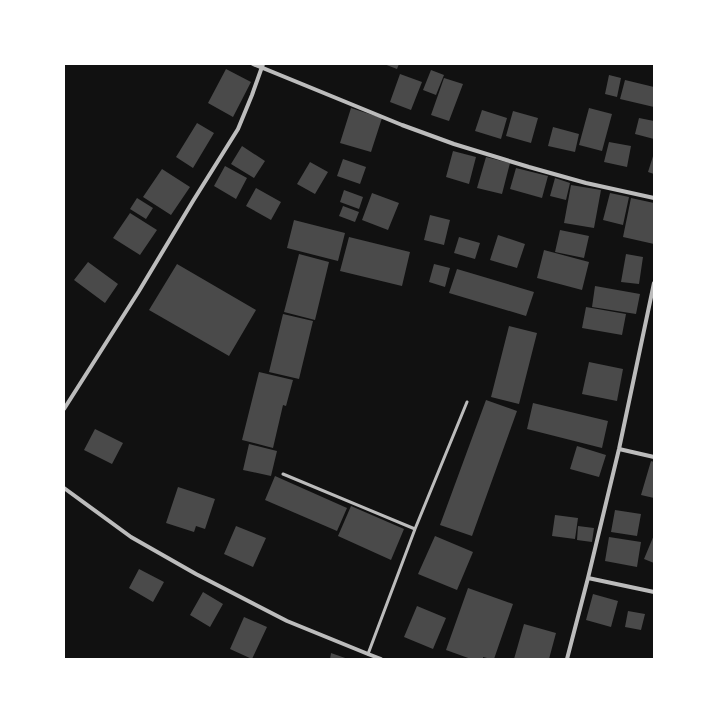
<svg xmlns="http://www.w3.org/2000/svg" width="718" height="723" viewBox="0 0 718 723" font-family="Karla,sans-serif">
<rect width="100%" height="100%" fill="#111"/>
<path fill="#4a4a4a" d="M 384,64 L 399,64 L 397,69 Z
M 226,69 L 251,82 L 233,117 L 208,103 Z
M 431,70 L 444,75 L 436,95 L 423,90 Z
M 400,74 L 422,82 L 411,110 L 390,102 Z
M 609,75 L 621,78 L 617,97 L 605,94 Z
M 444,78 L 463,84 L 449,121 L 431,115 Z
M 625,80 L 654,87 L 654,107 L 620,99 Z
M 351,108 L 382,118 L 371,152 L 340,143 Z
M 589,108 L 612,114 L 602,151 L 579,145 Z
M 482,110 L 507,118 L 501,139 L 475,131 Z
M 513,111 L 538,118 L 531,143 L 506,136 Z
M 639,118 L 654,121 L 654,139 L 635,134 Z
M 197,123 L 214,133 L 193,168 L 176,157 Z
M 553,127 L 579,134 L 575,152 L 548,146 Z
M 609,142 L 631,146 L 627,167 L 604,162 Z
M 242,146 L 265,161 L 254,178 L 231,164 Z
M 453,151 L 476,157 L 469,184 L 446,177 Z
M 654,153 L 654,174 L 648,172 Z
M 486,157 L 510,163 L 502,194 L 477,188 Z
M 343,159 L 366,167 L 360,184 L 337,176 Z
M 310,162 L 328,172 L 315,194 L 297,184 Z
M 225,166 L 247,178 L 236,199 L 214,186 Z
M 516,168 L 548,176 L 542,198 L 510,189 Z
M 162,169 L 190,187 L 171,215 L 143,197 Z
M 555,178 L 570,183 L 566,200 L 550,196 Z
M 571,185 L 601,190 L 594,228 L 564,223 Z
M 256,188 L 281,202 L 271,220 L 246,206 Z
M 344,190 L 363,197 L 359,209 L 340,202 Z
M 372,193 L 399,203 L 388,230 L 362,220 Z
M 610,193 L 629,197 L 623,225 L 603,220 Z
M 137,198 L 153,208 L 146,219 L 130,209 Z
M 631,198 L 654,203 L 654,244 L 623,237 Z
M 343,206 L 359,212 L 355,222 L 339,216 Z
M 130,213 L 157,230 L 140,255 L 113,238 Z
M 430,215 L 450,220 L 444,245 L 424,240 Z
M 294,220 L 345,233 L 338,261 L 287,248 Z
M 560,230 L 589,236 L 584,258 L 555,252 Z
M 498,235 L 525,244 L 517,268 L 490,260 Z
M 349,237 L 410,252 L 402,286 L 340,271 Z
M 459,237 L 480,243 L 475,259 L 454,253 Z
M 544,250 L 589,262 L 582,290 L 537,278 Z
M 299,254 L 329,262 L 315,320 L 284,312 Z
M 626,254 L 643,257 L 639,284 L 621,282 Z
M 88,262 L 118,284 L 105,303 L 74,280 Z
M 177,264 L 256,310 L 229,356 L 149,310 Z
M 434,264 L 450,268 L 445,287 L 429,282 Z
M 457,269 L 534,292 L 526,316 L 449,293 Z
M 595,286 L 640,294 L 636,314 L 592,307 Z
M 586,307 L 626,314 L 622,335 L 582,328 Z
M 283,314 L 313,321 L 299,379 L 269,372 Z
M 509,326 L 537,333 L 519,404 L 491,397 Z
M 589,362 L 623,369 L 617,401 L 582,394 Z
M 259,372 L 293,380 L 286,406 L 283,405 L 273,448 L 242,440 Z
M 486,400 L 517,411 L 472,536 L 440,525 Z
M 533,403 L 608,421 L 602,448 L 527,429 Z
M 95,429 L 123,443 L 112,464 L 84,450 Z
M 249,444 L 277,451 L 271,476 L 243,470 Z
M 577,446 L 606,455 L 599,477 L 570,469 Z
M 651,461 L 654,462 L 654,498 L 641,495 Z
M 275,476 L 347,508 L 337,531 L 265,500 Z
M 178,487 L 215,499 L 205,529 L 196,526 L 194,532 L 166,523 Z
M 351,506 L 404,529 L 391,560 L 338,536 Z
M 615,510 L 641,514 L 637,536 L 611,532 Z
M 555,515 L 578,518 L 575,539 L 552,536 Z
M 236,526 L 266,538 L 253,567 L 224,554 Z
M 578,526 L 594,528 L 592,542 L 577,540 Z
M 654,535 L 654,563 L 644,559 Z
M 435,536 L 473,552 L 457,590 L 418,574 Z
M 609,537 L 641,542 L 637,567 L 605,561 Z
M 139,569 L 164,582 L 153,602 L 129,588 Z
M 468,588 L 513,604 L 494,659 L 491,659 L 483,657 L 483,659 L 471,659 L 446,650 Z
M 203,592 L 223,604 L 210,627 L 190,615 Z
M 593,594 L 618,601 L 611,627 L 586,620 Z
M 417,606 L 446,618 L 433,649 L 404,637 Z
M 628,611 L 645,614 L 641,630 L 625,627 Z
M 244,617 L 267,627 L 252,659 L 230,649 Z
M 524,624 L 556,633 L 549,659 L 514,659 Z
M 331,653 L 348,659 L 330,659 Z"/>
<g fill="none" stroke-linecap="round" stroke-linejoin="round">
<path stroke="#bcbcbc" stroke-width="3" d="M 283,474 L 415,529
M 368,654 L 415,529 L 467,402"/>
<path stroke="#bcbcbc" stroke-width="4" d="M 253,64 L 402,125 L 454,144 L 529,167 L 586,183 L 654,198
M 64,409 L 139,291 L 193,201 L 238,129 L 252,95 L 263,64
M 619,449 L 654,457
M 64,488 L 131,537 L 196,574 L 287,621 L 368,654 L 381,659
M 588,578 L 654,592
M 567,659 L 588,578 L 619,449 L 654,283"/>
</g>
<rect width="718" height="723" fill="none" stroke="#ffffff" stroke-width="130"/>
</svg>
